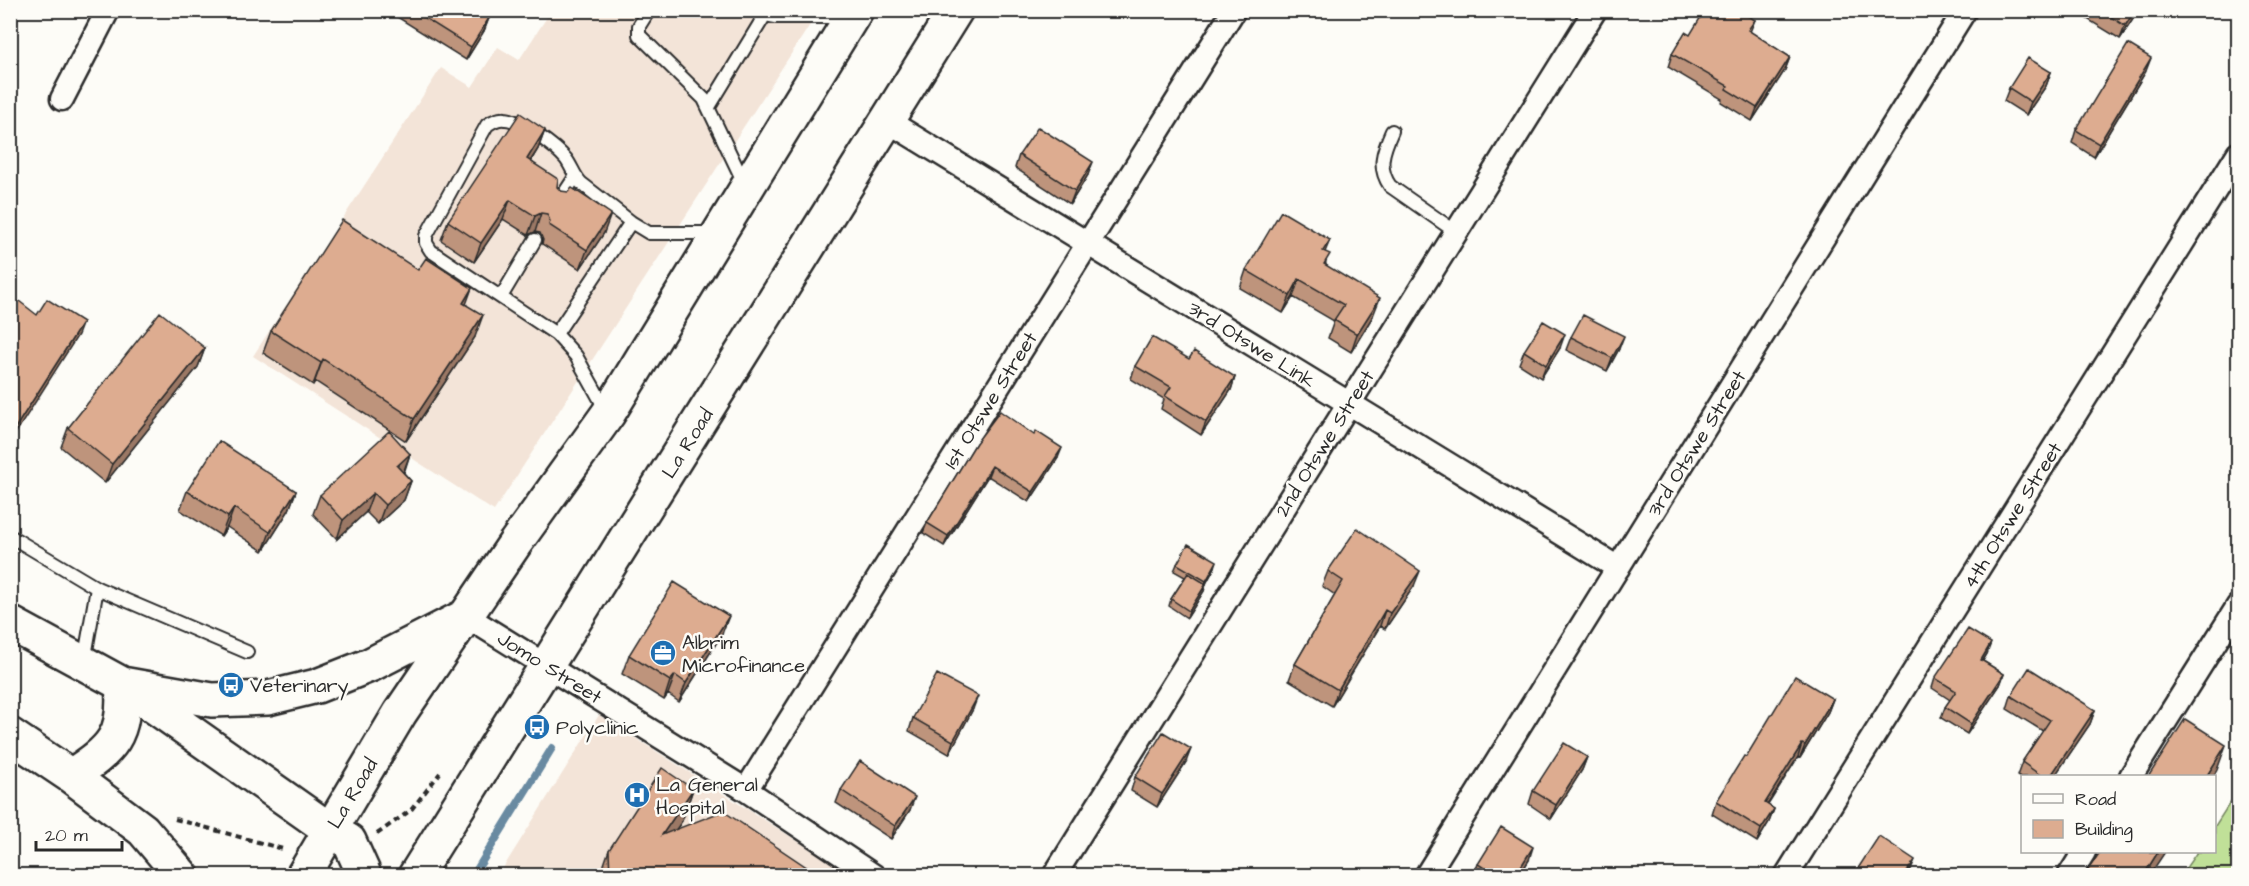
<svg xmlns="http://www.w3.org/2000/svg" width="2249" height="886" viewBox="0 0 2249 886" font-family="'Architects Daughter',sans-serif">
<rect width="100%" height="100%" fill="#fdfcf7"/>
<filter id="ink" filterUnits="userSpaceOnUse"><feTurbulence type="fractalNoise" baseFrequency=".0167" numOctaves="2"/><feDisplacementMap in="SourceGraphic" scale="12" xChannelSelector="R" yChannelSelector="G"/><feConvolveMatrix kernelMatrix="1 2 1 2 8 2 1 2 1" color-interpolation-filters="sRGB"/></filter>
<g filter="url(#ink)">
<path fill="#f3e4d8" d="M 551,11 L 819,11 L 494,511 L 253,356 L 441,68 L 472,87 L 498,47 L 519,60 Z
M 599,715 L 851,875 L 498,876 Z"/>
<path fill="#c0e098" stroke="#768662" stroke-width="1.5" d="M 2238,790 L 2238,875 L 2181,875 L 2197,852 L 2214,852 L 2215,826 Z"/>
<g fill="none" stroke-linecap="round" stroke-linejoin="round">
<path stroke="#698aa1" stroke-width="8" d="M 473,876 L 552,748"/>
<g stroke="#2b2b2b" stroke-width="16">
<path id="lane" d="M 649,10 L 639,26 L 639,35 L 704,99 L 745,185
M 757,10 L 765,15 L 776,17 L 848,17
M 709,107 L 765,15
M 1392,131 C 1383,151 1377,167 1390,186 L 1456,232
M 558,203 L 575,177
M 501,297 L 535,240
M 556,334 L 631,222
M 606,410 L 576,356 L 556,334 L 431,251 L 426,243 L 426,236 L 487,125 C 493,121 499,118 505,119 C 519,119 557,148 566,159 C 572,167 574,176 581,183 L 631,222 L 649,233 L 715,233
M 10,536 L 97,588 L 247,652
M 84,662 L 97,588"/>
</g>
<g stroke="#2b2b2b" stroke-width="27">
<path id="street" d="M 62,99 L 108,10
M 886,120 L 1618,568
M 466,616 L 746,790 L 874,876
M 2131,776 L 2238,606
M 746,790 L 1234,10
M 1054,876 L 1595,10
M 1426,876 L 1965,10
M 1786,876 L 2238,154
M 2069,876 L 2084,852"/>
</g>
<g stroke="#2b2b2b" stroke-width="38">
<path id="primary" d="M 10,623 L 122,684 L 212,700 L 268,698 L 317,686 L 370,665 L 466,616
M 131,690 L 330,830 L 349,841 L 363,872 L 363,876
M 10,735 L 71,776 L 143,830 L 182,876
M 71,776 C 112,749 127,736 122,684
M 303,876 L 400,713 L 516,542 L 608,414 L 856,10
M 415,876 L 956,10"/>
</g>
<path stroke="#2b2b2b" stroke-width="4" stroke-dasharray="6 4.5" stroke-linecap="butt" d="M 175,819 L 283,849
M 377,834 L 411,810 L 440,773"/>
<use href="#lane" stroke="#fdfcf7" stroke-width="12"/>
<use href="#street" stroke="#fdfcf7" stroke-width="22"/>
<use href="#primary" stroke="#fdfcf7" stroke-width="33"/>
</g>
<path fill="#be947c" stroke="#2b2b2b" stroke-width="1.5" d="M 386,10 L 477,10 L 489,18 L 484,31 L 466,60 Z
M 2080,10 L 2139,10 L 2120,39 L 2079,14 Z
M 1755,20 L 1750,32 L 1790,57 L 1785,70 L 1752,121 L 1721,102 L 1722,99 L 1668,67 L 1672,54 L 1690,35 Z
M 2146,71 L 2094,157 L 2072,143 L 2076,130 Z
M 2051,72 L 2046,86 L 2026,115 L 2004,101 L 2009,88 Z
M 545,130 L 538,149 L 531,161 L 604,233 L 580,269 L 542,244 L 543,240 L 540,233 L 535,232 L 528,235 L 503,219 L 474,262 L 441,240 L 448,221 Z
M 1019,155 L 1088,175 L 1070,204 L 1015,168 Z
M 1330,240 L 1325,252 L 1326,265 L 1373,316 L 1351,352 L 1328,338 L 1334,321 L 1293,297 L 1283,313 L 1240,288 L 1246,270 Z
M 467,305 L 475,337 L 406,441 L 315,381 L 313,385 L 263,353 L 271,331 Z
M 1571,337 L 1619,349 L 1607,371 L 1566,350 Z
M 205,348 L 198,367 L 105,483 L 61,447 L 68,428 Z
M 1560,348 L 1541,378 L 1519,364 L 1524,351 Z
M 1189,359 L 1235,377 L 1231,390 L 1201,435 L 1161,409 L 1164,399 L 1131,379 L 1135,366 Z
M 976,443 L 1058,458 L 1029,502 L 988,476 L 944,546 L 923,533 L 927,523 Z
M 410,454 L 404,473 L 411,481 L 404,500 L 378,524 L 366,512 L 337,539 L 313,514 L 320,495 Z
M 187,491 L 296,491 L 289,510 L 263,551 L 227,527 L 221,536 L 180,510 Z
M 1177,564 L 1215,567 L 1206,584 L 1204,591 L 1187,618 L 1169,606 L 1171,599 L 1185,577 L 1174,571 Z
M 1328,571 L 1414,586 L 1385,629 L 1380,626 L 1332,706 L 1289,680 L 1295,664 L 1335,595 L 1322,586 Z
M 722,634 L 679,702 L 668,694 L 664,700 L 622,674 L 629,655 Z
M 1987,654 L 1983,661 L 2004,674 L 2000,685 L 1967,734 L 1941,718 L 1945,707 L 1950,700 L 1932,688 L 1935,678 Z
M 2011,696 L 2095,710 L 2090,724 L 2054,777 L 2022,777 L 2022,779 L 2017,776 L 2022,762 L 2043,731 L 2007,709 Z
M 1833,699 L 1828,712 L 1800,758 L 1798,757 L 1768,805 L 1774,809 L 1769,822 L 1757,842 L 1712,814 L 1716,801 L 1746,757 Z
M 973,709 L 949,754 L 909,731 L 913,718 Z
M 1587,757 L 1582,770 L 1551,819 L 1529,804 L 1533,791 Z
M 1186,762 L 1157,807 L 1131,791 L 1135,777 Z
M 693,789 L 682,821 L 676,830 L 820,876 L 600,876 L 609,850 Z
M 841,790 L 910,810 L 891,839 L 836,803 Z
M 1529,860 L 1519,876 L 1473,876 L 1478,864 Z"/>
<path fill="#9b7865" stroke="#2b2b2b" stroke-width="1.5" d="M 2135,10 L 2139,10 L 2120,39 L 2125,26 Z
M 489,18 L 484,31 L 466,60 L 471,47 Z
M 1790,57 L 1785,70 L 1752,121 L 1757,108 Z
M 2151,58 L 2146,71 L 2094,157 L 2099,144 Z
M 2051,72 L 2046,86 L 2026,115 L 2031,102 Z
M 545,130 L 538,149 L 520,177 L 527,159 Z
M 1093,162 L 1088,175 L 1070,204 L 1075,191 Z
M 510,200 L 503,219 L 474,262 L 481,243 Z
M 541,213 L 535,232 L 528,235 L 535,216 Z
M 611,214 L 604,233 L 580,269 L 587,250 Z
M 1299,279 L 1293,297 L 1283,313 L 1290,296 Z
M 472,288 L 464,310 L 463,303 Z
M 1380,298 L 1373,316 L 1351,352 L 1357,334 Z
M 483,315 L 475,337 L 406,441 L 414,419 Z
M 83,322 L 78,335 L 10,442 L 10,436 Z
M 1565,334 L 1560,348 L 1541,378 L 1546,365 Z
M 1624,336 L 1619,349 L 1607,371 L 1612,358 Z
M 205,348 L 198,367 L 105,483 L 112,464 Z
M 323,359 L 315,381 L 313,385 L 321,363 Z
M 1235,377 L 1231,390 L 1201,435 L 1206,422 Z
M 1062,448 L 1058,458 L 1029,502 L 1033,492 Z
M 410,454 L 403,473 L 397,466 Z
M 992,466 L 988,476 L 944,546 L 948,536 Z
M 411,481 L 404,500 L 378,524 L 385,505 Z
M 296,491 L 289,510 L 263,551 L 270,532 Z
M 373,493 L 366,512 L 337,539 L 343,520 Z
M 234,508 L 227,527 L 221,536 L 228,517 Z
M 1217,561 L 1215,567 L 1204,587 L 1206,581 Z
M 1420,571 L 1414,586 L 1385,629 L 1390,613 Z
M 1206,584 L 1204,591 L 1187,618 L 1189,611 Z
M 1385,610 L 1380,626 L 1332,706 L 1338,690 Z
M 729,616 L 722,634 L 679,702 L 686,683 Z
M 1991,643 L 1987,654 L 1977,670 L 1981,660 Z
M 2004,674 L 2000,685 L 1967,734 L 1971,724 Z
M 675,675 L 668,694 L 664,700 L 670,681 Z
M 978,696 L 973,709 L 949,754 L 953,741 Z
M 1833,699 L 1828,712 L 1800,758 L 1805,745 Z
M 2095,710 L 2090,724 L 2054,777 L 2050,777 Z
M 1802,744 L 1798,757 L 1760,816 L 1765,803 Z
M 2226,745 L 2217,770 L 2213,777 L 2206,777 Z
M 1191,749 L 1186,762 L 1157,807 L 1162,794 Z
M 1587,757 L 1582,770 L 1551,819 L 1556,805 Z
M 693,789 L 682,821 L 650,867 L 662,835 Z
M 915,797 L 910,810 L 891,839 L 895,826 Z
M 1774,809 L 1769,822 L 1757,842 L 1761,829 Z
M 1533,847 L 1529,860 L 1519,876 L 1515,876 Z
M 2158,852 L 2165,852 L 2149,876 L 2143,876 Z
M 1915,860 L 1908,876 L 1904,876 Z"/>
<path fill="#ddac90" stroke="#2b2b2b" stroke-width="1.5" d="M 412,10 L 477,10 L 489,18 L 471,47 Z
M 1705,10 L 1738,10 L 1755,20 L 1748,30 L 1790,57 L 1757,108 L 1726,89 L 1728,86 L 1672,54 L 1685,32 L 1690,35 Z
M 2100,10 L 2135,10 L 2125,26 Z
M 2128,44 L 2151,58 L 2099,144 L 2076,130 Z
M 2028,58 L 2051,72 L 2031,102 L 2009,88 Z
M 520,113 L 545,130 L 527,159 L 558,179 L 557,187 L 561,191 L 568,192 L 572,188 L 611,214 L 587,250 L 549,225 L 550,221 L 547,214 L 541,213 L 535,216 L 510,200 L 481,243 L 448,221 Z
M 1038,127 L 1093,162 L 1075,191 L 1019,155 Z
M 1281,211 L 1330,240 L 1323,251 L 1330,254 L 1324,264 L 1380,298 L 1357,334 L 1334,320 L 1344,305 L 1299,279 L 1290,296 L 1246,270 Z
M 342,220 L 418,270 L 426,258 L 472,288 L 463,303 L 483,315 L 414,419 L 323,359 L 321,363 L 271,331 Z
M 10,294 L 37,315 L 47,299 L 83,322 L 10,436 Z
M 160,312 L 205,348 L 112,464 L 68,428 Z
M 1583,315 L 1624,336 L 1612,358 L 1571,337 Z
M 1543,321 L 1565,334 L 1546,365 L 1524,351 Z
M 1152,337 L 1189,359 L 1194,351 L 1235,377 L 1206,422 L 1165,396 L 1171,387 L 1135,366 Z
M 1000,411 L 1034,435 L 1036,431 L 1062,448 L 1033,492 L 992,466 L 948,536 L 927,523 L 976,443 Z
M 389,431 L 410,454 L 397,466 L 411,481 L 385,505 L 373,493 L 343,520 L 320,495 Z
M 219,441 L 296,491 L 270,532 L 234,508 L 228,517 L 187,491 Z
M 1357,528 L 1420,571 L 1390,613 L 1385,610 L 1338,690 L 1295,664 L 1343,581 L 1328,571 Z
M 1188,544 L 1217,561 L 1206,581 L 1177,564 Z
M 1188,573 L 1206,584 L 1189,611 L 1171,599 Z
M 674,582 L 729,616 L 686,683 L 675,675 L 670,681 L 629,655 Z
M 1968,629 L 1991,643 L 1981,660 L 2004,674 L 1971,724 L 1945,707 L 1956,691 L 1935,678 Z
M 2029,668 L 2095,710 L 2050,777 L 2043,777 L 2022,762 L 2050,720 L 2011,696 Z
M 937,674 L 978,696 L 953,741 L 913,718 Z
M 1795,676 L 1833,699 L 1805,745 L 1802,744 L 1765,803 L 1774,809 L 1761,829 L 1716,801 L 1744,756 L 1746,757 Z
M 2185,719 L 2226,745 L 2206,777 L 2148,777 Z
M 1163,732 L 1191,749 L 1162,794 L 1135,777 Z
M 1564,743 L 1587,757 L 1556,805 L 1533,791 Z
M 860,761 L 915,797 L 895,826 L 841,790 Z
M 662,768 L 693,789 L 662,835 L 723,811 L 820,876 L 610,876 L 609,850 Z
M 1501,827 L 1533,847 L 1515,876 L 1478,876 L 1483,867 L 1478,864 Z
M 1879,836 L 1915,860 L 1904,876 L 1853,876 Z
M 2100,852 L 2158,852 L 2143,876 L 2084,876 Z"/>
</g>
<defs>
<g id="office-disc" transform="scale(1.35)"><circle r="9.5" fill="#1f6fb2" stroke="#fdfcf7"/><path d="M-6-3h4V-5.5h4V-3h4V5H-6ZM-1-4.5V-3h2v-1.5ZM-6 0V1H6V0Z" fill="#fff"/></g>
<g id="bus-disc" transform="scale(1.35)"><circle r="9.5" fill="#1f6fb2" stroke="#fdfcf7"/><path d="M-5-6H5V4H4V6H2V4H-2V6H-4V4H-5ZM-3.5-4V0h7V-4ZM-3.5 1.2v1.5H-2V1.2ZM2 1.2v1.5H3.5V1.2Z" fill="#fff"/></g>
<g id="hospital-disc" transform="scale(1.35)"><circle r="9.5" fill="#1f6fb2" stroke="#fdfcf7"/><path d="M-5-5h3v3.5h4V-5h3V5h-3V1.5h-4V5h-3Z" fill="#fff"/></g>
</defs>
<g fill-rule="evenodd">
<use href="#office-disc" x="663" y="653"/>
<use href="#bus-disc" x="231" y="685"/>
<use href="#bus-disc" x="537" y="727"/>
<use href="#hospital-disc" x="637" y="795"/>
</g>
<g text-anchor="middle" stroke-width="5" stroke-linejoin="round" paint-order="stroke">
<g font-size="20" fill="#2b2b2b" stroke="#fdfcf7">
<text transform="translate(1252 344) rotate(32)" y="7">3rd Otswe Link</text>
<text transform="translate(990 400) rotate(-58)" y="7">1st Otswe Street</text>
<text transform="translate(687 443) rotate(-58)" y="7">La Road</text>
<text transform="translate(1324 443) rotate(-58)" y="7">2nd Otswe Street</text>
<text transform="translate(1696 443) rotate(-58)" y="7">3rd Otswe Street</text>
<text transform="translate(2012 515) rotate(-58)" y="7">4th Otswe Street</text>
<text transform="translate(550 667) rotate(32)" y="7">Jomo Street</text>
<text transform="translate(352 793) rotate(-59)" y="7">La Road</text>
</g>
<g font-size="20" fill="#2b2b2b" stroke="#fdfcf7" text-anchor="start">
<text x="682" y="649">Albrim<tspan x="682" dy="23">Microfinance</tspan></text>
<text x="250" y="692">Veterinary</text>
<text x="556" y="734">Polyclinic</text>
<text x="656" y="791">La General<tspan x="656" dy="23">Hospital</tspan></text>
</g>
</g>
<rect width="2249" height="886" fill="none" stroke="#fdfcf7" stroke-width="36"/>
<rect x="18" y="18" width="2213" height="850" fill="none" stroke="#2b2b2b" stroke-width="2" filter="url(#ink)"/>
<rect x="2021" y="775" width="195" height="78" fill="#fdfcf7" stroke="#a9a8a5" stroke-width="1.5"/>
<rect x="2033" y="794" width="30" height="9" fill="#fdfcf7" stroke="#a9a8a5" stroke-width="1.5"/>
<text x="2075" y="805" font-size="18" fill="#2b2b2b">Road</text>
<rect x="2033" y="820" width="30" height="18" fill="#ddac90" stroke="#a9a8a5" stroke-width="1.5"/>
<text x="2075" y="835" font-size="18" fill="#2b2b2b">Building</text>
<path d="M36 841v9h86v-9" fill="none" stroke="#2b2b2b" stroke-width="3"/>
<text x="45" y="841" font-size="18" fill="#2b2b2b" stroke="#fdfcf7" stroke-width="4.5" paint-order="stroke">20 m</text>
</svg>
